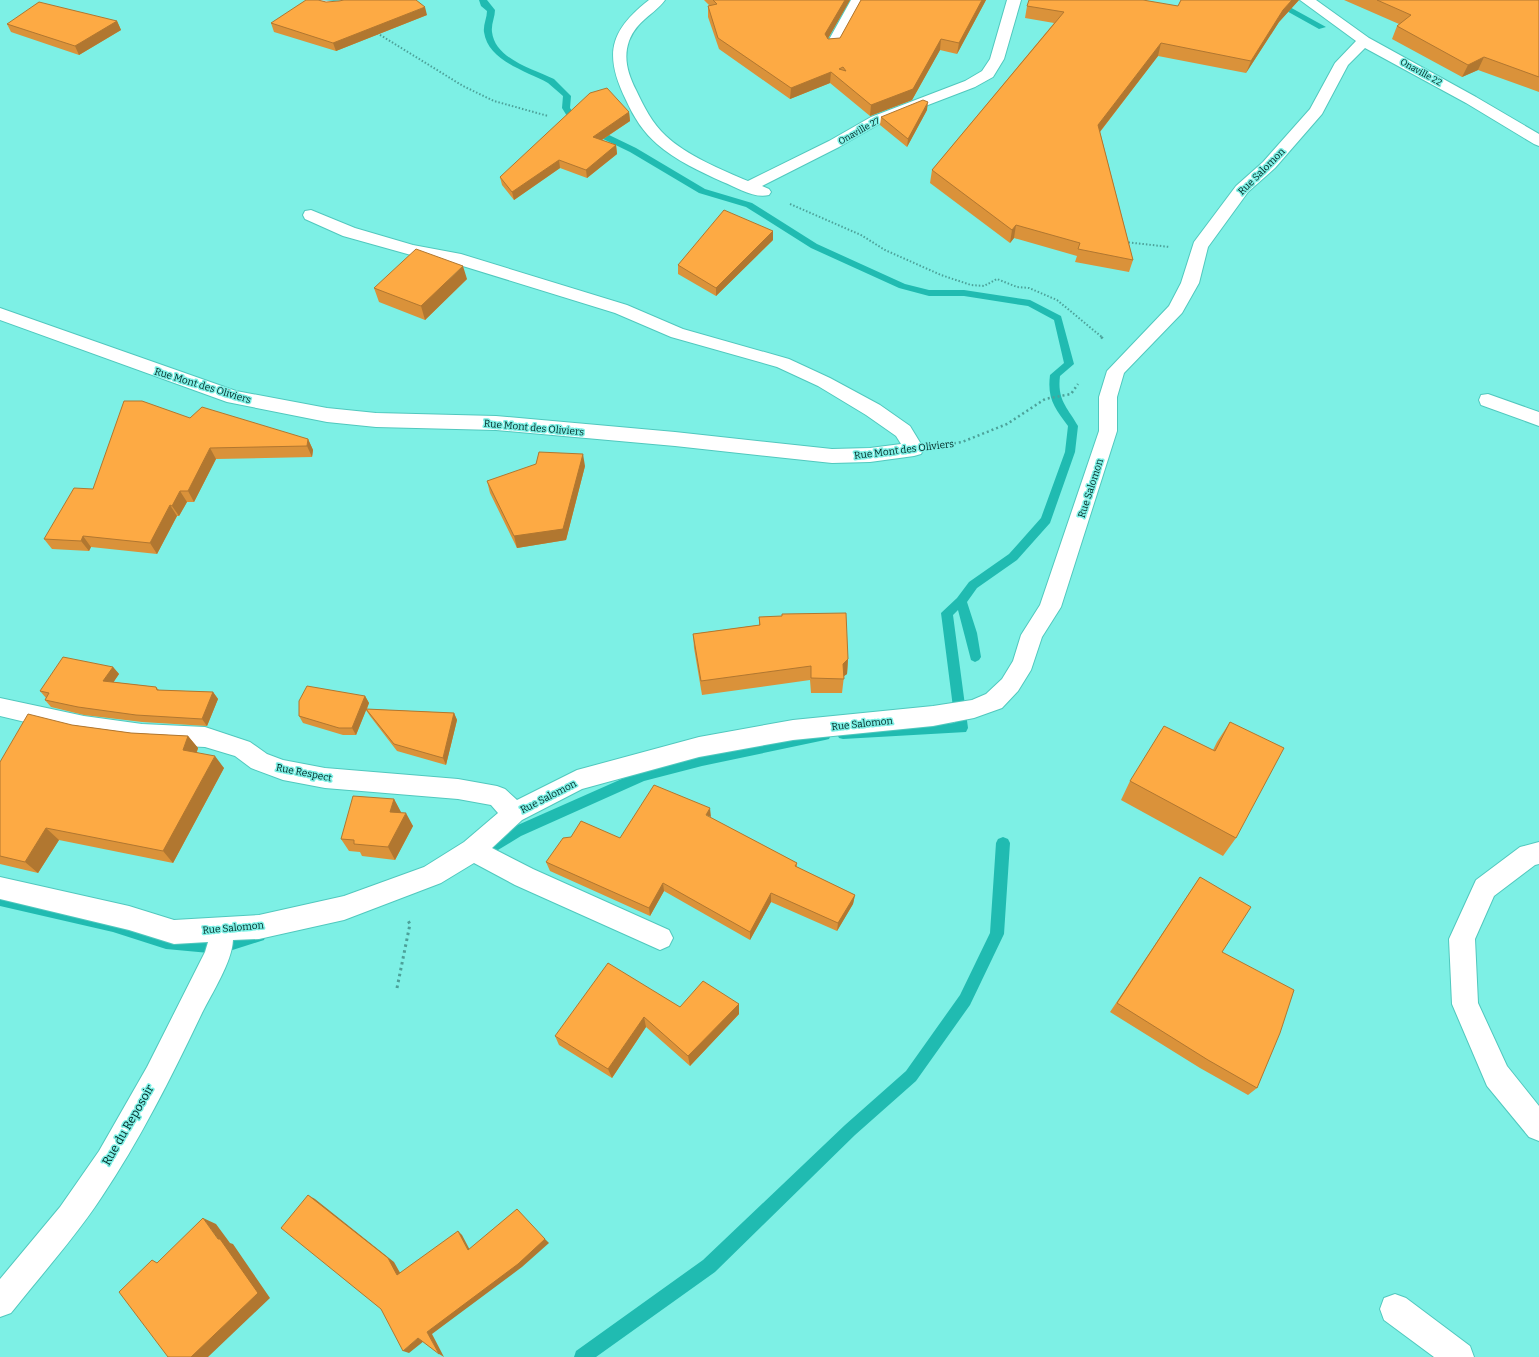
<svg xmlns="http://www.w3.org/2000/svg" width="1539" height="1357" viewBox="0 0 1539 1357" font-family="Bitter,serif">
<rect width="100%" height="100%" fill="#7df0e5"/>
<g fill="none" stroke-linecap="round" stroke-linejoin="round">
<path fill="#20bbb1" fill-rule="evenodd" d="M 479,0 L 487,0 L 495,10 C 495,17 491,24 492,32 C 495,59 533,69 554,79 L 571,96 L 570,108 L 578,120 L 636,148 L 705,189 L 752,203 L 817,244 L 905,284 L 929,290 L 964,290 L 1030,300 L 1061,316 L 1074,364 L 1060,376 C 1057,400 1067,407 1078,426 L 1075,452 L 1050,523 L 1017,560 L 977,588 L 967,602 L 977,633 L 981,657 L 979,660 L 975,662 L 971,660 L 958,610 L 953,615 L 968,728 L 966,732 L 843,739 L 839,738 L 837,734 L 839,730 L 843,729 L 955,723 L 941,613 L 957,598 L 969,582 L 1009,554 L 1041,518 L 1065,452 L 1068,426 C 1055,408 1047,399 1050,375 L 1064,363 L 1054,320 L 1028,306 L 964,296 L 929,296 L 899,288 L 811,248 L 746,207 L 699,193 L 630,152 L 572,124 L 562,108 L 563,96 L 548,83 C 526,71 488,61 484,32 C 483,25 487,18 487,11 L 481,6 Z
M 1267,0 L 1277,0 L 1326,27 L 1319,29 Z
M 825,730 L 829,731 L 831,735 L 829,739 L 825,740 L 702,766 L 644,781 L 521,836 L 488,856 L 483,858 L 478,856 L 476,852 L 478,848 L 511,828 L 642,770 L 702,756 Z
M 1003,837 L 1008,839 L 1010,843 L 1004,934 L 970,1005 L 916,1081 L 855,1135 L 715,1272 L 596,1357 L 574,1357 L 576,1351 L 703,1260 L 845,1125 L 906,1071 L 960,995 L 990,933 L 996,843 L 998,839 Z
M 0,894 L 113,920 L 166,935 L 220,940 L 259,928 L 264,930 L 266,935 L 264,940 L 220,954 L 166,949 L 113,932 L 0,906 Z"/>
<g stroke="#51c8be" stroke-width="2">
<path id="minor" d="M 313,0 L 334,1 L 362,0 L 360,3 C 345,7 324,16 313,0 Z
M 649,0 L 665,0 C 654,15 637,20 629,41 C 623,58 628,74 636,90 C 644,107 652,123 666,136 C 686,155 722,170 748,181 L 829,141 L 871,117 L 965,81 L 982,71 L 990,59 L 1007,0 L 1021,0 L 1004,59 L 993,77 L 975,87 L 881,123 L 839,147 L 762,186 L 769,189 L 771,192 L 769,195 C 754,199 736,187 723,182 C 701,172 675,160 657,144 C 644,133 633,116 626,100 C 604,55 609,31 649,0 Z
M 851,0 L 865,0 L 838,48 L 828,48 L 826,45 Z
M 1300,0 L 1316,0 L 1369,38 L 1476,97 L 1539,134 L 1539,146 L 1534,144 L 1466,103 L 1365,48 L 1348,65 L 1322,114 L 1275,168 L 1248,192 L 1208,247 L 1199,283 L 1182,313 L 1124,373 L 1117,397 L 1117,431 L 1061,607 L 1042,637 L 1031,670 L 1018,691 L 1002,708 L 974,718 L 933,726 L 793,740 L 699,757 L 582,789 L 522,820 L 492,848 L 533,869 L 669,930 L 673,938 L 669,946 L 660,950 L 515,885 L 474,863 L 441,883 L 344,920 L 259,939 L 233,940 C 232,962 212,993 202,1013 C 172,1076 140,1140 101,1198 C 74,1239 41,1275 11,1313 L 0,1317 L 0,1279 L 60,1207 L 99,1151 L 147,1067 L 205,952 L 208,942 L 174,944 L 129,930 L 0,899 L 0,877 L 129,906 L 174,920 L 259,915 L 344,896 L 424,867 L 464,842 L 498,813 L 491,805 L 458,799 L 325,788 L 283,780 L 251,768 L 235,756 L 205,747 L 142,744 L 84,736 L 0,716 L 0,698 L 84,716 L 142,724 L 205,727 L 250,742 L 267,754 L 283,760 L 325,768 L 458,779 L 497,786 L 505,789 L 517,800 L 577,770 L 699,737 L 793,720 L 933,706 L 972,700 L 986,694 L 1002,679 L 1013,661 L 1021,635 L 1040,605 L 1099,431 L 1099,397 L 1107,371 L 1169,306 L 1181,283 L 1194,242 L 1236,186 L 1263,162 L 1310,109 L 1335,63 L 1356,41 Z
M 311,210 L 355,228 L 413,245 L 461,254 L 627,305 L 683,329 L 789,359 L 830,378 L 880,405 L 910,426 L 924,449 L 921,454 L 914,456 L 870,462 L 832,463 L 675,446 L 496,430 L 376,427 L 327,422 L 227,402 L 0,320 L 0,308 L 236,391 L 327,408 L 376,413 L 496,416 L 675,432 L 832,449 L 870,448 L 901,444 L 896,436 L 866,415 L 818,386 L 777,367 L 671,337 L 615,313 L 453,263 L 411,255 L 343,236 L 305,219 L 303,215 L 305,211 Z
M 1488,394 L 1539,412 L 1539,426 L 1481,405 L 1479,400 L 1481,395 Z
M 1539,842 L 1539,864 L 1535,865 L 1494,896 L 1475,939 L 1478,1003 L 1507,1066 L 1539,1106 L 1539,1141 L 1529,1137 L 1487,1086 L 1452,1004 L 1449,939 L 1476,880 L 1520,847 Z
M 1395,1294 L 1406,1298 L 1470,1346 L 1474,1357 L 1434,1357 L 1384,1320 L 1380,1309 L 1384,1298 Z"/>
</g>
<path stroke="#4ca199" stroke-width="2" stroke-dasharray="1.5 2" stroke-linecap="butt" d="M 377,33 L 463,86 L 494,101 L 548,116
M 790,204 L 861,235 L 885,250 L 941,275 L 971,285 L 984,286 L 997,279 L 1017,287 L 1029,288 L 1057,300 L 1103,338
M 1125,242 L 1170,247"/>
<path stroke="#4ca199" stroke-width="2.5" stroke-dasharray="2 3" stroke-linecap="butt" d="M 1101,337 L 1105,340
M 944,445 L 962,442 L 1007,424 L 1045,399 L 1071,394 L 1078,384"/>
<path stroke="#4ca199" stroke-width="3" stroke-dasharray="2.5 3.5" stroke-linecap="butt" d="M 397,988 L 410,924 L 407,919"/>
<use href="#minor" fill="#fff" fill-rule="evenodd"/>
</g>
<path fill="#da923a" d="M 704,0 L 850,0 L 828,38 L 828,39 L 840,38 L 861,0 L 986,0 L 957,54 L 940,50 L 912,100 L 870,116 L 830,83 L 790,99 L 719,49 L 708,17 L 708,6 L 710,6 Z
M 1181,0 L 1299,0 L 1279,22 L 1246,73 L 1158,56 L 1100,132 L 1133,260 L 1129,272 L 1075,262 L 1077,256 L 1014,238 L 1010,243 L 930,183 L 932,170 L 1054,23 L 1025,18 L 1027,6 L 1178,6 Z
M 1344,0 L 1539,0 L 1539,92 L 1478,70 L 1462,77 L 1392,39 L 1397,26 L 1399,24 Z
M 320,1 L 326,2 L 427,15 L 336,51 L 274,32 L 271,23 Z
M 117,21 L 121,30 L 79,55 L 11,32 L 7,24 Z
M 927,110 L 907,147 L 880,125 L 881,117 Z
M 629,112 L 630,121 L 602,140 L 616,145 L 617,154 L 587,178 L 560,168 L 514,200 L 502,185 L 500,177 Z
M 773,240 L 716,296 L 678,274 L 678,265 Z
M 467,279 L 425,320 L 379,302 L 374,288 Z
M 190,418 L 308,439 L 313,450 L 312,457 L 216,459 L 194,502 L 187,502 L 179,516 L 177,516 L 157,554 L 91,547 L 89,551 L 52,549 L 44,539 Z
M 585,466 L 566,540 L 517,548 L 490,493 L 487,481 Z
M 759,617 L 848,659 L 847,674 L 844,676 L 842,693 L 811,693 L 810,680 L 702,695 L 694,648 L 693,634 L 759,625 Z
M 113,667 L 119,674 L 113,682 L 156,687 L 159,690 L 213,692 L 218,699 L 207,726 L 142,722 L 84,715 L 51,707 L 45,700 L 46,698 L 40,691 Z
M 365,696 L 369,703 L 367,709 L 454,713 L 457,720 L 446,765 L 397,751 L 370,716 L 366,710 L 356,735 L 343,735 L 303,723 L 299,716 Z
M 1230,722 L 1236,838 L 1223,856 L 1121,800 L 1130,781 L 1213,750 L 1217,742 Z
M 72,725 L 131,733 L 188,736 L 198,748 L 197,752 L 224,768 L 173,863 L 59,840 L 38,873 L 0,864 L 0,762 Z
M 394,799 L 401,813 L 413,826 L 395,860 L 362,856 L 360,852 L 349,851 L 341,839 Z
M 711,818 L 797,863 L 797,867 L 855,895 L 853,904 L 837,931 L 771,902 L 750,940 L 664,891 L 650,916 L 550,871 L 546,862 L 620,838 Z
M 1200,877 L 1222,952 L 1257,1088 L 1248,1095 L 1200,1068 L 1110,1012 Z
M 739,1004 L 739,1014 L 690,1066 L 646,1027 L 612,1078 L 559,1045 L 555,1036 L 680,1007 Z"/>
<path fill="#b17730" d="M 845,0 L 850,0 L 825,44 L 825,34 Z
M 982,0 L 986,0 L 957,54 L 959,43 Z
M 1292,0 L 1299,0 L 1279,22 L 1246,73 L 1251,61 L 1283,10 Z
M 425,7 L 427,15 L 336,51 L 333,43 Z
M 117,21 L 121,30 L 79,55 L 75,46 Z
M 941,39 L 940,50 L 912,100 L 870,116 L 871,105 Z
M 1161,43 L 1158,56 L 1095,138 L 1098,125 Z
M 1484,57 L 1478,70 L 1462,77 L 1468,65 Z
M 831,72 L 830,83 L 790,99 L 791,88 Z
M 928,102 L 927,110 L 907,147 L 908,139 Z
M 629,112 L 630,121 L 594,145 L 593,137 Z
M 616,145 L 617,154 L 587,178 L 586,170 Z
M 559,160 L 560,168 L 514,200 L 512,192 Z
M 1016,225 L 1014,238 L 1010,243 L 1012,230 Z
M 773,231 L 773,240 L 716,296 L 716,288 Z
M 463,266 L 467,279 L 425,320 L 421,306 Z
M 308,439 L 313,450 L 312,457 L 307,446 Z
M 210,448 L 216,459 L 194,502 L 188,491 Z
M 583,454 L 585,466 L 566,540 L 517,548 L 514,536 Z
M 180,491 L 187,502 L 179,516 L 172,506 Z
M 170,505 L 177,516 L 157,554 L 150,543 Z
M 83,536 L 91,547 L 89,551 L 81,541 Z
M 848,659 L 847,674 L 841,678 L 843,664 Z
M 113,667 L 119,674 L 109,689 L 103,681 Z
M 213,692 L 218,699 L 207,726 L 202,719 Z
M 365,696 L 369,703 L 356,735 L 352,728 Z
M 454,713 L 457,720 L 446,765 L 443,758 Z
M 188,736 L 198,748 L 193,762 L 183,750 Z
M 215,756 L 224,768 L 173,863 L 163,851 Z
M 394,799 L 401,812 L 397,824 L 390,812 Z
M 710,808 L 711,817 L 706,815 Z
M 406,813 L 413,826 L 395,860 L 388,847 Z
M 46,828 L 59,840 L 38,873 L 25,862 Z
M 663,883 L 664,891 L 650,916 L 649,908 Z
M 771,893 L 771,902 L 750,940 L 750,932 Z
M 855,895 L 853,904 L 837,931 L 838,923 Z
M 739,1004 L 739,1014 L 690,1066 L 688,1056 Z
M 644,1017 L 646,1027 L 612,1078 L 608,1069 Z
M 308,1195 L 315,1199 L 394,1262 L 403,1278 L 397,1275 Z
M 203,1218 L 216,1224 L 230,1243 L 233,1244 L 270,1298 L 208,1357 L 191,1357 L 218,1239 Z
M 458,1231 L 462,1235 L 472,1254 L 468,1250 Z
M 545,1239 L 549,1243 L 522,1267 L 432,1334 L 444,1357 L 439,1354 L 427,1332 Z
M 418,1338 L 424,1341 L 409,1353 L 403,1351 Z"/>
<path fill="#fdaa44" stroke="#b17730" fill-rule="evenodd" d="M 306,0 L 318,0 L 326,2 L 339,1 L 344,0 L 416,0 L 425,7 L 333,43 L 271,23 Z
M 713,0 L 845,0 L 825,34 L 828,39 L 840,38 L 861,0 L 982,0 L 959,43 L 941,39 L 913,89 L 871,105 L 831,72 L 791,88 L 718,38 L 708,6 L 717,4 ZM 843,67 L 846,71 L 839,69 Z
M 1029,0 L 1143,0 L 1178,6 L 1181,0 L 1292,0 L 1283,10 L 1251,61 L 1161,43 L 1098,125 L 1133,260 L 1078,249 L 1080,243 L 1016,225 L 1012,230 L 932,170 L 1064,12 L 1027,6 Z
M 1377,0 L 1539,0 L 1539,77 L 1484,57 L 1468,65 L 1397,26 L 1411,15 Z
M 39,2 L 117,21 L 75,46 L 7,24 Z
M 607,88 L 629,112 L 593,137 L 616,145 L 586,170 L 559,160 L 512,192 L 500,177 L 590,93 Z
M 923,100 L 928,102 L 908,139 L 881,117 Z
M 724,210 L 773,231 L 716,288 L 678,265 Z
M 416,249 L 463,266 L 421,306 L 374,288 Z
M 124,401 L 142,401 L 190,418 L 202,407 L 308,439 L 307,446 L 210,448 L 188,491 L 180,491 L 172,506 L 170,505 L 150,543 L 83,536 L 81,541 L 44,539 L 74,488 L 93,489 Z
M 539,452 L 583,454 L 563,529 L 514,536 L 487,481 L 536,464 Z
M 846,613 L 848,659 L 843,664 L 844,679 L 811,678 L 811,666 L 701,681 L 693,634 L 760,625 L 759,617 L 782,616 L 782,614 Z
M 63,657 L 113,667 L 103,681 L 156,687 L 157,690 L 213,692 L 202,719 L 136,715 L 78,707 L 45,700 L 49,693 L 40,691 Z
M 307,686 L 365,696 L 352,728 L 339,728 L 299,716 L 299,701 Z
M 366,709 L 454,713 L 443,758 L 394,744 Z
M 28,714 L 72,725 L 131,733 L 188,736 L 183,750 L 215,756 L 163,851 L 46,828 L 25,862 L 0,856 L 0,762 Z
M 1230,722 L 1284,748 L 1236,838 L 1130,781 L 1164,726 L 1215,751 Z
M 654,785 L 710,808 L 706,815 L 797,863 L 795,866 L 855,895 L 838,923 L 771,893 L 750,932 L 663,883 L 649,908 L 546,862 L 563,838 L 571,837 L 581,821 L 620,838 Z
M 353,796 L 394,799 L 390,812 L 406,813 L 388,847 L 354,844 L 354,840 L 341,839 Z
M 1200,877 L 1251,907 L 1222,952 L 1294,990 L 1280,1033 L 1257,1088 L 1208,1060 L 1117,1003 Z
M 608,963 L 680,1007 L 703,981 L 739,1004 L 688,1056 L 644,1017 L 608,1069 L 555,1036 Z
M 308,1195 L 388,1258 L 397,1275 L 458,1231 L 468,1250 L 517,1209 L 545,1239 L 518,1264 L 427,1332 L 439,1354 L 418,1338 L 403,1351 L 381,1309 L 281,1228 Z
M 203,1218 L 218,1239 L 220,1239 L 258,1293 L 191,1357 L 168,1357 L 119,1292 L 152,1260 L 157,1263 Z"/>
<g text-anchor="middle" stroke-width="3" stroke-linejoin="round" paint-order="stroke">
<g font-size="9" fill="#012825" stroke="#7df0e5">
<text transform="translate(1421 72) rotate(29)" y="3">Onaville 22</text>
<text transform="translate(859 131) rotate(-29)" y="3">Onaville 27</text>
</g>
<g font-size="10" fill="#012825" stroke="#7df0e5">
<text transform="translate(1261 171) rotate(-45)" y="4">Rue Salomon</text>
<text transform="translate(203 385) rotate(17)" y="4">Rue Mont des Oliviers</text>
<text transform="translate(534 427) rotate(5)" y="4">Rue Mont des Oliviers</text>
<text transform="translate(904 449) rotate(-7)" y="4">Rue Mont des Oliviers</text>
<text transform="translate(1090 488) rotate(-72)" y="4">Rue Salomon</text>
<text transform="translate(862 723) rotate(-6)" y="4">Rue Salomon</text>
<text transform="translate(304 772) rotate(11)" y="4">Rue Respect</text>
<text transform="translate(548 796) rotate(-27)" y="4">Rue Salomon</text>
<text transform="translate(233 927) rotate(-5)" y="4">Rue Salomon</text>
</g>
<g font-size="12" fill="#012825" stroke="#7df0e5">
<text transform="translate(128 1125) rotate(-60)" y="4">Rue du Reposoir</text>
</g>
</g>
</svg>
